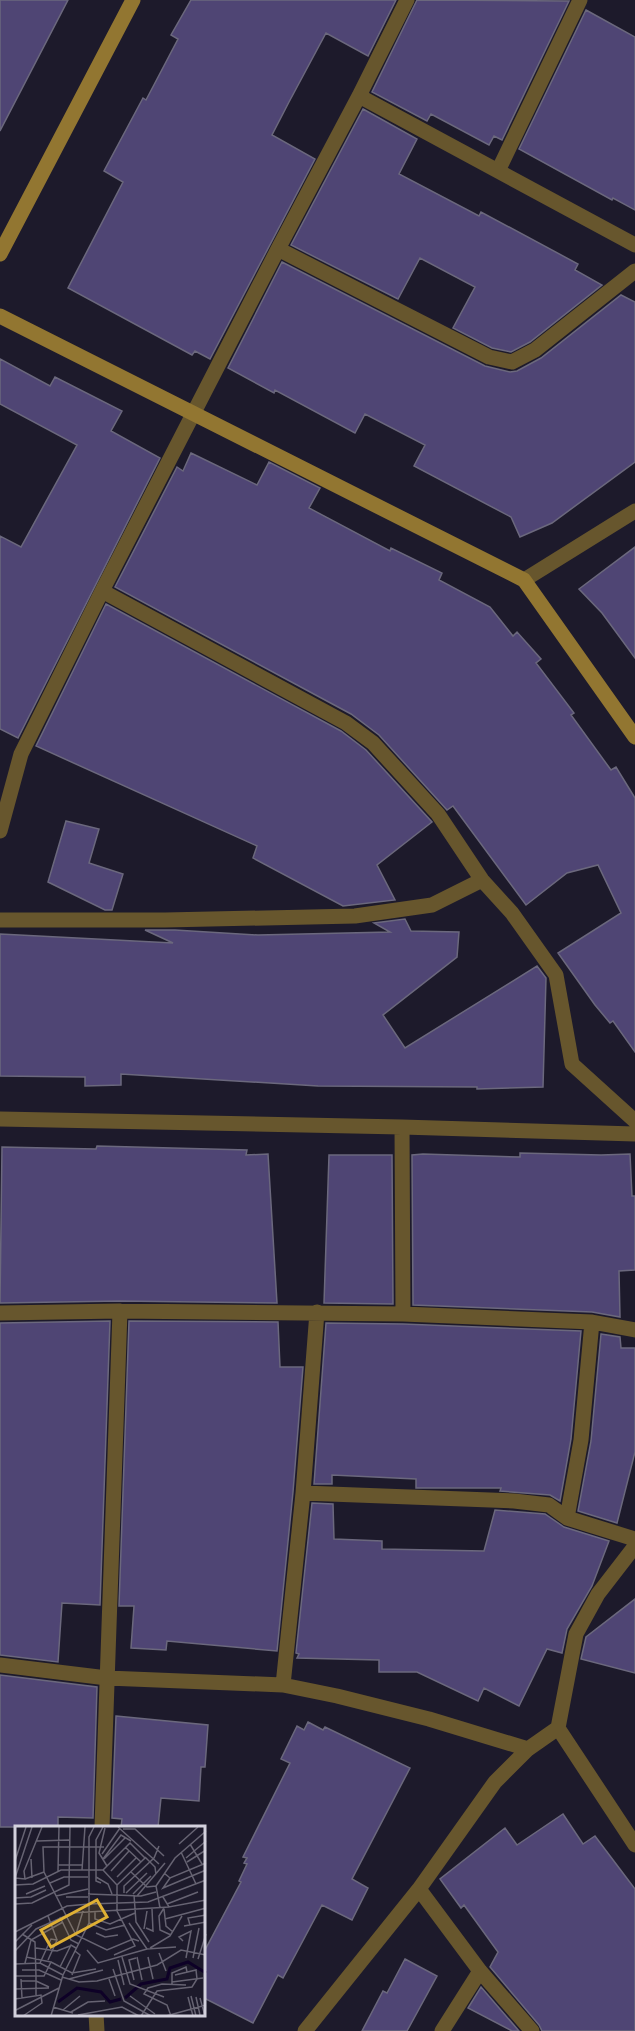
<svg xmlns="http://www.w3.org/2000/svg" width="635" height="2031" viewBox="0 0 635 2031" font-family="'Noto Sans',sans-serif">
<rect width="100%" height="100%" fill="#1d1a2b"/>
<path fill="#4f4574" stroke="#6b687d" stroke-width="1.5" d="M 0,0 L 68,0 L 0,131 Z
M 191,0 L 396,0 L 368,56 L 326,33 L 289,102 L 272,135 L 315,159 L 210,359 L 195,351 L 192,355 L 68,288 L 123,182 L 104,171 L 143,98 L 146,100 L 178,39 L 171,35 Z
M 417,0 L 569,1 L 502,140 L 494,136 L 489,145 L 431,114 L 427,121 L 372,92 Z
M 586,10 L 635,37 L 635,210 L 613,198 L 612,200 L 519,149 Z
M 363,109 L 417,139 L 399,174 L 479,216 L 481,212 L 578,264 L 575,270 L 602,285 L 530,342 L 511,352 L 492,348 L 453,328 L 475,287 L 420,258 L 398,299 L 291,245 Z
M 282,262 L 485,366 L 510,372 L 517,371 L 541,358 L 621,295 L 635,302 L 635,462 L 552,523 L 520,537 L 511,517 L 414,466 L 425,445 L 365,414 L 355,433 L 275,390 L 274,393 L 228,368 Z
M 0,359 L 50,386 L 55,377 L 122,411 L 111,431 L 160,458 L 18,738 L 0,729 L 0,536 L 21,547 L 77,445 L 0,404 Z
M 191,453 L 257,485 L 269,462 L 320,488 L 309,508 L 390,551 L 391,548 L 442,573 L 439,580 L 490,607 L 513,636 L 517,632 L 541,659 L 536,663 L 574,713 L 571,715 L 611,770 L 616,767 L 635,798 L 635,1052 L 613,1021 L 610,1023 L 595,1005 L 558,953 L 621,913 L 598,865 L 567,873 L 526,905 L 453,806 L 447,810 L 379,735 L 351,714 L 115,587 L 177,467 L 183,471 Z
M 635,547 L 635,658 L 602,613 L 579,589 Z
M 106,604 L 341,731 L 366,750 L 432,822 L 377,865 L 395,900 L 343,906 L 253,858 L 257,846 L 36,746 Z
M 66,821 L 99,829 L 89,863 L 123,874 L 112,910 L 105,910 L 48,882 Z
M 405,919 L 411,931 L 459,932 L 457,957 L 383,1015 L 405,1048 L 537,966 L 546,978 L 543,1087 L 477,1089 L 477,1087 L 318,1086 L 121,1074 L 121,1085 L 85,1086 L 85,1077 L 0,1076 L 0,934 L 173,943 L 145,930 L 175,930 L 258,935 L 390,932 L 374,923 Z
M 97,1146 L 247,1150 L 246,1155 L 268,1154 L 277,1303 L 120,1301 L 0,1303 L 2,1147 L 96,1149 Z
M 520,1153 L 601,1155 L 630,1154 L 632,1196 L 635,1196 L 635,1270 L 619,1271 L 620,1317 L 592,1312 L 413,1305 L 412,1155 L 423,1154 L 520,1157 Z
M 329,1155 L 392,1155 L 393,1304 L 324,1303 Z
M 110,1321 L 100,1605 L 62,1603 L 58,1662 L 0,1655 L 0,1323 Z
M 129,1321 L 278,1322 L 280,1367 L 303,1367 L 293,1492 L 277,1651 L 167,1641 L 166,1650 L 131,1648 L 134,1606 L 119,1606 Z
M 326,1323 L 403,1324 L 581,1331 L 571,1439 L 560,1501 L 550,1495 L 500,1491 L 501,1488 L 416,1488 L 416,1479 L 332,1475 L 332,1484 L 314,1484 Z
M 601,1334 L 620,1337 L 621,1348 L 635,1348 L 635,1452 L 617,1523 L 578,1511 L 591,1441 Z
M 312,1503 L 333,1504 L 334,1539 L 382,1541 L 382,1549 L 484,1551 L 495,1510 L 545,1514 L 564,1527 L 609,1541 L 592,1586 L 567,1629 L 562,1653 L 547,1649 L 519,1706 L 484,1688 L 478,1701 L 417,1672 L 379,1672 L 379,1660 L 297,1658 L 299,1654 L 296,1653 Z
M 635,1599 L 635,1673 L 581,1659 L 586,1637 Z
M 0,1675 L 97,1687 L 93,1818 L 58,1817 L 58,1827 L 0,1827 Z
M 116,1716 L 208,1725 L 205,1767 L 201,1767 L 199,1801 L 161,1798 L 158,1827 L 121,1827 L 122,1819 L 112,1818 Z
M 308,1722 L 323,1730 L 325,1727 L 410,1768 L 352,1879 L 368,1888 L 352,1920 L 322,1905 L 283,1978 L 278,1975 L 253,2023 L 204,1998 L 204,1952 L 241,1882 L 239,1881 L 247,1864 L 244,1863 L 247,1858 L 243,1857 L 290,1763 L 281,1759 L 297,1726 L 304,1730 Z
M 563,1814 L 583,1844 L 595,1836 L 635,1889 L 635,2031 L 542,2031 L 539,2025 L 490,1967 L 498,1952 L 464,1905 L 461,1908 L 440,1879 L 505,1828 L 517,1845 Z
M 405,1959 L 437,1976 L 407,2031 L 362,2031 L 383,1991 L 387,1993 Z
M 481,1987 L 519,2031 L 512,2031 L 468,2008 Z"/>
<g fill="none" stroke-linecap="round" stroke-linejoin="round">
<path stroke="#67562d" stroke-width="15" d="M 359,96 L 635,245
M 498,171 L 580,0
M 278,249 L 489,357 L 512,362 L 535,350 L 635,271
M 524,580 L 635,511
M 102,591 L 346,723 L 373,743 L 438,814 L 482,880 L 512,913 L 556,975 L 572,1064 L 635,1121
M 0,831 L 21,754 L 102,591 L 278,249 L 359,96 L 407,0
M 0,920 L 165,920 L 355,916 L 432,905 L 482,880
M 0,1119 L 402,1127 L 635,1134
M 402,1127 L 403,1314
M 0,1313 L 120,1311 L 403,1314 L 592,1322 L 635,1330
M 303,1493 L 514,1501 L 549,1505 L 567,1518 L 635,1539
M 567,1518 L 581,1440 L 592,1322
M 0,1665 L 107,1678 L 283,1685 L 337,1696 L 429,1719 L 528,1749
M 283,1685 L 303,1493 L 317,1312
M 558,1728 L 576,1634 L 598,1594 L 635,1546
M 102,1827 L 120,1311
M 96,2014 L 97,2031
M 305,2031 L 419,1889
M 442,2031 L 480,1971
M 532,2031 L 480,1971 L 419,1889 L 495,1782 L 528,1749 L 558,1728 L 635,1845"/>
<path stroke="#927631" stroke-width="15" d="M 0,254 L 133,0
M 0,316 L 524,580 L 635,737"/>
</g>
<g transform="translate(15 1826)">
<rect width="190" height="190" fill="#1d1a2b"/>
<path fill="none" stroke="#0e0127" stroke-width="3" d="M 110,172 L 126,158 L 152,153 L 155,142 L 173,136 L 191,147M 43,176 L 62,162 L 86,166 L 95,176 L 106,173"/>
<path fill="none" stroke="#666372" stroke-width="1.5" d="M 103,1 L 144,38M 90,2 L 84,27 L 92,40M 108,3 L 120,3 L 149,30M 22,15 L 54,14M 164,18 L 183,1M 175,18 L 187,38M 89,21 L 28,21 L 29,46 L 61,109 L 92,124 L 118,113 L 124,115M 110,21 L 126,36M 166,26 L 181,58M 87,28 L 105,2M 130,31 L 140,41 L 141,49M 171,32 L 191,15M 16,33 L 17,52M 88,33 L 106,9 L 116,15M 89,33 L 110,12M 0,35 L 11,1M 172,36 L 191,24M 43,39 L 67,39M 67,44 L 70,1M 88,44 L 115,17 L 130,32 L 102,59M 43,45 L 44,1M 96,45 L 114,25M 116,46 L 132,61 L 141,60M 149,47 L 155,52 L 191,37M 81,51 L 93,58 L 97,68M 102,51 L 121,32M 0,52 L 10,53 L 9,45 L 27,1M 0,52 L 17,1M 155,52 L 148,62 L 191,44M 10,53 L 29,46M 35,57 L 49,51 L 73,51M 86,57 L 81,55 L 81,14 L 88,1M 0,59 L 18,58 L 46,44 L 88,44 L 102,59 L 102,85 L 120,120 L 99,129M 109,67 L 109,60 L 139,32 L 144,20M 111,67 L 132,47M 11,68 L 30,60M 73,68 L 126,70 L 141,66M 118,68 L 136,50M 119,69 L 121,96 L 134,116M 41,70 L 73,63M 122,70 L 150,37M 51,71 L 73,71M 148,71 L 154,81 L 191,74M 0,72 L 16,71 L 31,64M 0,78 L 17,77 L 54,59 L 55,1M 152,78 L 183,66M 145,82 L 141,60 L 160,32 L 191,5M 149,82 L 144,90 L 145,104 L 156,109M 149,83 L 151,100 L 158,106M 80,85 L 80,93 L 95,98 L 120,87M 33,90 L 42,114M 45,91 L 56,114 L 64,118M 150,93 L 191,82M 74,97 L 91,104 L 110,99M 114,97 L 132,123 L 161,121M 175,99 L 173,92 L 191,89M 169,100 L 191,96M 131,102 L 138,105 L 137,83M 129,103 L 132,85M 0,106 L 52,80 L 74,78 L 74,11 L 79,1M 81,107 L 90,111 L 103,109M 61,108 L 68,85M 168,115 L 164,111 L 176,105 L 171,132M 0,116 L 17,99M 21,122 L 42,125 L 55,120M 135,122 L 155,110 L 167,90M 72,124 L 83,137 L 132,123M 0,125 L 21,103 L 57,87 L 154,81M 144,127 L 151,145M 107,131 L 115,158 L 149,171M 122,131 L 127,154M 133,131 L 138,153M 178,132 L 184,102M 183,133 L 191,108M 103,134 L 109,159M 36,136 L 57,147 L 81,143M 10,137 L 16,114 L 48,96M 25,137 L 36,113 L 42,114 L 33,134M 0,138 L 25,137 L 48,149M 45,141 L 56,119 L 61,122M 98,143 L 109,175 L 136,190M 7,144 L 24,144 L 46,154M 57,149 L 65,129 L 60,125M 0,150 L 29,150 L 36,136 L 11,131M 47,151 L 64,156 L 82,155 L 142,139 L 166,124 L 191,129M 6,153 L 7,172M 54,153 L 88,144M 94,153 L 100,170M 119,154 L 114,134 L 121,132M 6,155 L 21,155 L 21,151 L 20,116 L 7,108M 157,156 L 188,152M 157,159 L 157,147 L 171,141 L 172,146M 0,163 L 34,162M 0,164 L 0,189M 21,169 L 21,155 L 34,161M 115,170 L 140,188M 176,170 L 181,190M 173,171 L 178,190M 181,171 L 185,189M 185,172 L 190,190M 0,173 L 26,169 L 27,177 L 8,190M 38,181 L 58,187M 1,184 L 44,162M 48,184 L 65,170M 56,186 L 73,176 L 90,175M 63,189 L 107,181 L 124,190M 36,190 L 48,149 L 74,97 L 74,78 L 133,76 L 191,54M 126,190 L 142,165 L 177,161 L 182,153 L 181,144 L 160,149M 151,190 L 191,179M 156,190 L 152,179 L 129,168 L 133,162 L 147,158 L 171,159"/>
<path fill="#dfb034" fill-opacity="0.15" stroke="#dfb034" stroke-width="3" d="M 82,74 L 92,91 L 36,121 L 26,104 Z"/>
<rect width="190" height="190" fill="none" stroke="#d3d1dd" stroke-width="3"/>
</g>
</svg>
